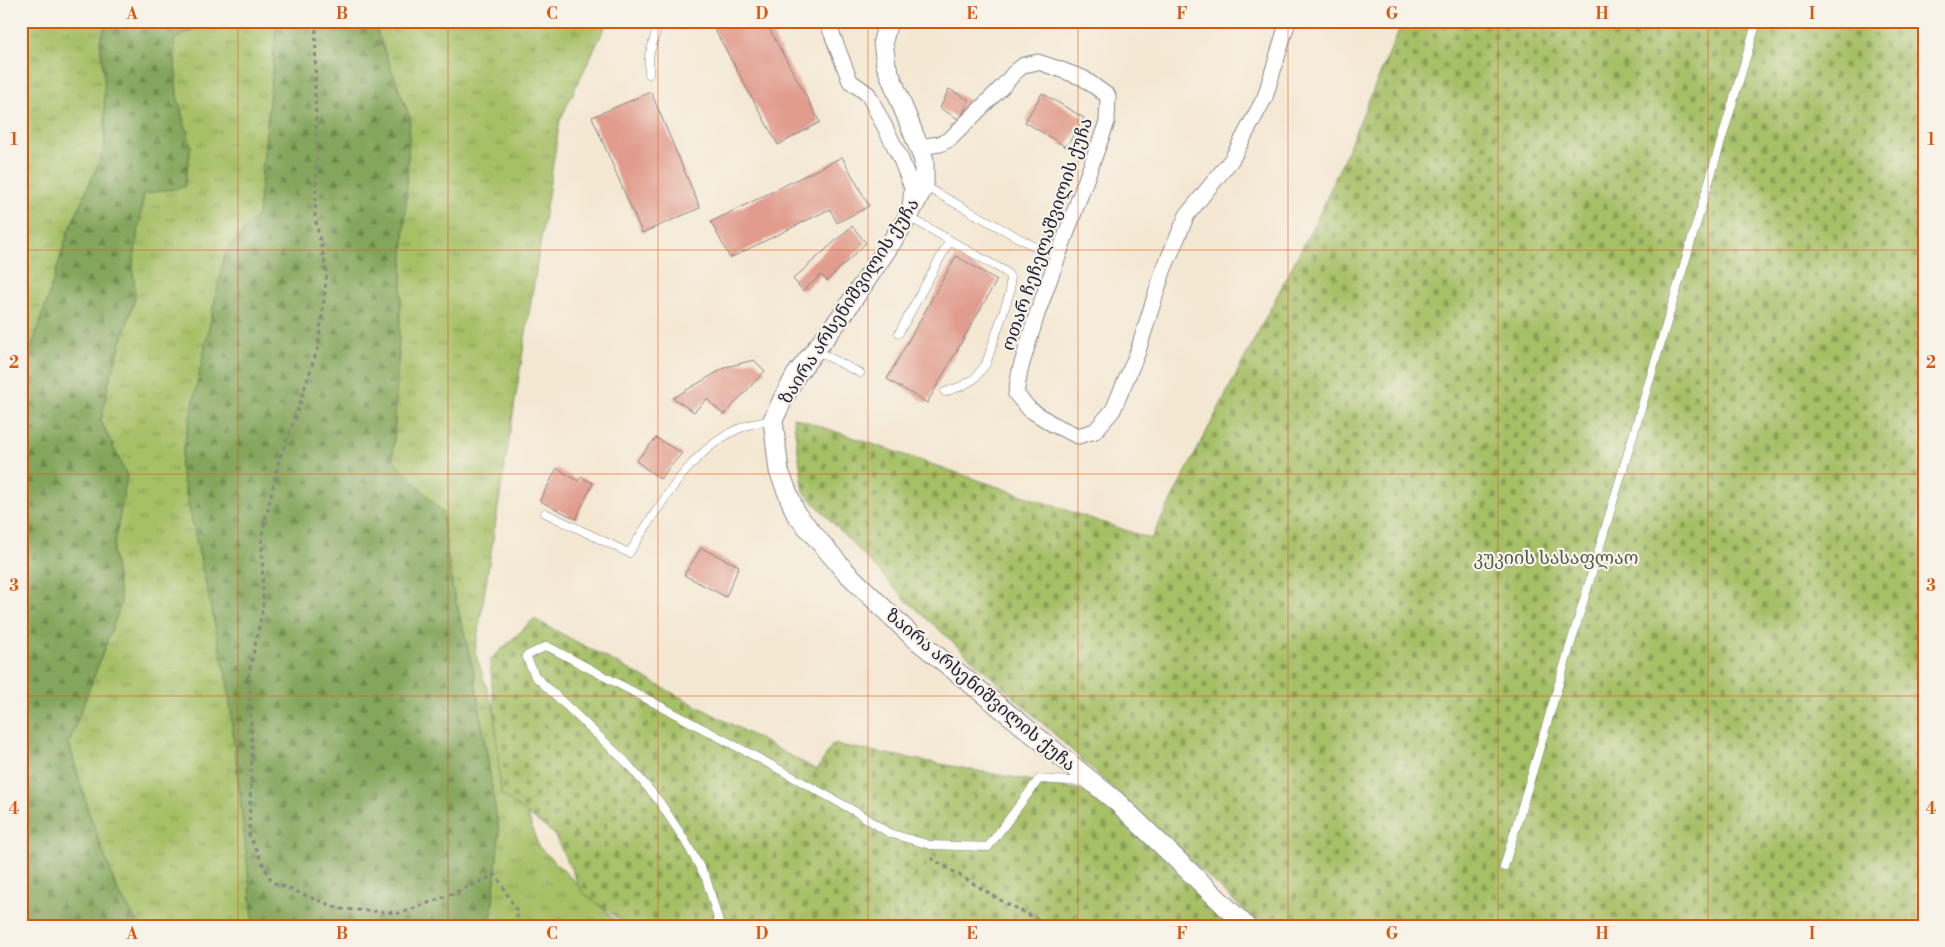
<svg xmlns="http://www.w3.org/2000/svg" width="1945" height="947" viewBox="0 0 1945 947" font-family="'Libre Bodoni','Noto Serif Georgian',serif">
<defs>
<pattern id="grass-tufts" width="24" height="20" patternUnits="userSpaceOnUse" patternTransform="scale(1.25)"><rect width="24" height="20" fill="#a6c066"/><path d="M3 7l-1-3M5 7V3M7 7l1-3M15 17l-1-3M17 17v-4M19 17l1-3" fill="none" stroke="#879c55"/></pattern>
<pattern id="forest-firs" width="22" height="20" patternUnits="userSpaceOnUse" patternTransform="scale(1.25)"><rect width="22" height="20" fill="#84a65b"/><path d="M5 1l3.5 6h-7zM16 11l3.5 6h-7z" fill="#6c874c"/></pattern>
<pattern id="cemetery-stones" width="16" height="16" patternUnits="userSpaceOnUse" patternTransform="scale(1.25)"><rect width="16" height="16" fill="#a6c066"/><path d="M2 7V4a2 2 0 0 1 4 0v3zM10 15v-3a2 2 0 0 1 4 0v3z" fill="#879c55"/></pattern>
</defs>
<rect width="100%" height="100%" fill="#f7f3e8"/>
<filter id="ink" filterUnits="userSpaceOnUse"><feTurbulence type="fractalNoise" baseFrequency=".02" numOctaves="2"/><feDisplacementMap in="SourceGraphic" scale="10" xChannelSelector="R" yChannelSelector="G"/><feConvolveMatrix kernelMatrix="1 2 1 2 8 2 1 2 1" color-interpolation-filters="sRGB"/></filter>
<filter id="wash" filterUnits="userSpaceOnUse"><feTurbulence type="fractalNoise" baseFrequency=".0096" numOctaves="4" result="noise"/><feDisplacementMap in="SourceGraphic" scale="20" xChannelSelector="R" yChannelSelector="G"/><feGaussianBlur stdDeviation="1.12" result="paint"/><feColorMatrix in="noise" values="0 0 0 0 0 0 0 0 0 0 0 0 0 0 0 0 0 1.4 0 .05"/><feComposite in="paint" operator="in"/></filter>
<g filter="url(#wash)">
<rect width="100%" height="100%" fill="#f4e8d3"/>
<path fill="url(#grass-tufts)" stroke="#647150" d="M 21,21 L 107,21 L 100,41 L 104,74 L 105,148 L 68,233 L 39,326 L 21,375 Z
M 207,21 L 277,21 L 258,215 L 225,253 L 180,466 L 228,686 L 254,926 L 140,926 L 118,892 L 89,813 L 69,743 L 121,604 L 113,552 L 127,476 L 101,421 L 110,378 L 135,298 L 133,264 L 144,193 L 184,187 L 191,146 L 177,96 L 174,40 Z
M 373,21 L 608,21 L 560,120 L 475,652 L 538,846 L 621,926 L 491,926 L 499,832 L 474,672 L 452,586 L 442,512 L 393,459 L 410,118 Z"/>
<path fill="url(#forest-firs)" stroke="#53644b" d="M 107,21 L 207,21 L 174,40 L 177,96 L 191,146 L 184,187 L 144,194 L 133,264 L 135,298 L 110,378 L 101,421 L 127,476 L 113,552 L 121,604 L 69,743 L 89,813 L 118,892 L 140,926 L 21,926 L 21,375 L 39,326 L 68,233 L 105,148 L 104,74 L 100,41 Z
M 277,21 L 373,21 L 410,118 L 393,459 L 442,512 L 452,586 L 474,672 L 499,832 L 491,926 L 254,926 L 228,686 L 180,466 L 225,252 L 258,215 Z"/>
<path fill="url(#cemetery-stones)" stroke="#647150" d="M 1403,21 L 1924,21 L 1924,926 L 1261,926 L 1050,730 L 903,597 L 804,492 L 793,417 L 1151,539 L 1322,209 Z
M 534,619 L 817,770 L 833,744 L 1102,794 L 1233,926 L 628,926 L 582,892 L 554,834 L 501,794 L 490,660 Z"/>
<g id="blocks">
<path fill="#e19c8e" d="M 710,21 L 765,21 L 820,122 L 778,145 Z
M 949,89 L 969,100 L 960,120 L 940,108 Z
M 651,92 L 700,208 L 642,233 L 592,117 Z
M 1042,93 L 1084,118 L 1066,147 L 1025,122 Z
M 842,157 L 869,206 L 837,223 L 830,209 L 730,258 L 711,222 Z
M 852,226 L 866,243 L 827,281 L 821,275 L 803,291 L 793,279 Z
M 956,256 L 997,280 L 927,403 L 887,379 Z
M 754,360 L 765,371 L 724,415 L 707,399 L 694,412 L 673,398 L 726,367 Z
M 656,438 L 682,453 L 660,479 L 636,461 Z
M 557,468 L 578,481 L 581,477 L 593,483 L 576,519 L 540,501 Z
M 701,548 L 739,566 L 726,597 L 684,575 Z"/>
</g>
</g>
<g filter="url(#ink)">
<use href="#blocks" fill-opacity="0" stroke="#8b8587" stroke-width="1"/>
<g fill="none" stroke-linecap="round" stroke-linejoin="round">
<g stroke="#8b8587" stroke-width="9">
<path id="service" d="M 649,74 L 649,56 L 659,21
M 924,186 L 1037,248 L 1057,256
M 909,217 L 1006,272 L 1010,277 L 1010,292 L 986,364 L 974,379 L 962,386 L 945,392
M 899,333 L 950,240
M 815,350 L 860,373
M 545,513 L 629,553 C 658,509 691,447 743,427 C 752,423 763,422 773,420
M 1504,867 L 1757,21
M 720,926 L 706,878 L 684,839 L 659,801 L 626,762 L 535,676 L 526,656 L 547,646 L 775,767 L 858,813 L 889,833 L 930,845 L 988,847 L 1039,779 L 1085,782"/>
</g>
<g stroke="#8b8587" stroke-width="17">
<path id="minor" d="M 827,21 L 850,81 L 868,94 L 900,157 L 912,188 L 910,208
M 919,147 L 940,144 L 950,139 L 1003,86 L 1015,72 L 1024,65 L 1038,62 L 1056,68 L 1083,78 L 1108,96 L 1107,122 L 1037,314 L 1020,370 L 1016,394 L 1029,409 L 1054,425 L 1078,436 L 1095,431 L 1113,410 L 1137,354 L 1163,271 L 1187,215 L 1232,159 L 1265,97 L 1288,21"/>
</g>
<g stroke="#8b8587" stroke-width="21">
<path id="tertiary" d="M 888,21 L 883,41 L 886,65 L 924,160 L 924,186 L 908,217 L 887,249 L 843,314 L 796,375 L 783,399 L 773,420 L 779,471 L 796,514 L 845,571 L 911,635 L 1117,802 L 1246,926"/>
</g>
<path stroke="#8b8587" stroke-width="3" stroke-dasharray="4 4" stroke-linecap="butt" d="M 316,21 L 315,93 L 317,154 L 315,217 L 327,274 L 318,347 L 293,424 L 279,460 L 262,535 L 263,609 L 249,673 L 252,747 L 249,835 L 272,882 L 340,909 L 401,913 L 447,896 L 496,875 L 517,911 L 517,926
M 931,858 L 1007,904 L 1038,919 L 1043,926"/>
<use href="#service" stroke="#fff" stroke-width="8"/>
<use href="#minor" stroke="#fff" stroke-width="15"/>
<use href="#tertiary" stroke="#fff" stroke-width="19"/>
</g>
</g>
<path fill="none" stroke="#de560e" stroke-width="1" stroke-opacity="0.55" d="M 238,21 L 238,926M 448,21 L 448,926M 658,21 L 658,926M 868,21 L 868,926M 1078,21 L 1078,926M 1288,21 L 1288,926M 1498,21 L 1498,926M 1708,21 L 1708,926M 21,250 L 1924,250M 21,474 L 1924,474M 21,696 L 1924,696"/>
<g text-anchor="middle" stroke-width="4.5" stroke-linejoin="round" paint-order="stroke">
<g font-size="18" fill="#22223b" stroke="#f7f3e8">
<text transform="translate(1047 234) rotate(-71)" y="6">ოთარ ჩეჩელაშვილის ქუჩა</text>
<text transform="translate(849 301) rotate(-57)" y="6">ზაირა არსენიშვილის ქუჩა</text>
<text transform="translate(981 690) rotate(40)" y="6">ზაირა არსენიშვილის ქუჩა</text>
</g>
<g font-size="18" fill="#50594a" stroke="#f7f3e8">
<text x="1556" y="564">კუკიის სასაფლაო</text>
</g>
</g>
<rect width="1945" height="947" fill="none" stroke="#f7f3e8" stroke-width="55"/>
<rect x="28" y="28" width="1890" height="892" fill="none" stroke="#de560e" stroke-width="2"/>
<g font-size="16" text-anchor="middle" font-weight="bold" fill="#de560e">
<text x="132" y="19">A</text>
<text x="342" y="19">B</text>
<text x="552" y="19">C</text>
<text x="762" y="19">D</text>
<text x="972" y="19">E</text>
<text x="1182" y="19">F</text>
<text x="1392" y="19">G</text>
<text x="1602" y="19">H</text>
<text x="1812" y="19">I</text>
<text x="14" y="145">1</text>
<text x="1931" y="145">1</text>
<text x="14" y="368">2</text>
<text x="1931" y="368">2</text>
<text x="14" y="591">3</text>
<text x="1931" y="591">3</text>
<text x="14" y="814">4</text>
<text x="1931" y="814">4</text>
<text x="132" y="939">A</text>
<text x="342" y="939">B</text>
<text x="552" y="939">C</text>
<text x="762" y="939">D</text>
<text x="972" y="939">E</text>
<text x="1182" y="939">F</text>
<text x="1392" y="939">G</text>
<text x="1602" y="939">H</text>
<text x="1812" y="939">I</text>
</g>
</svg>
